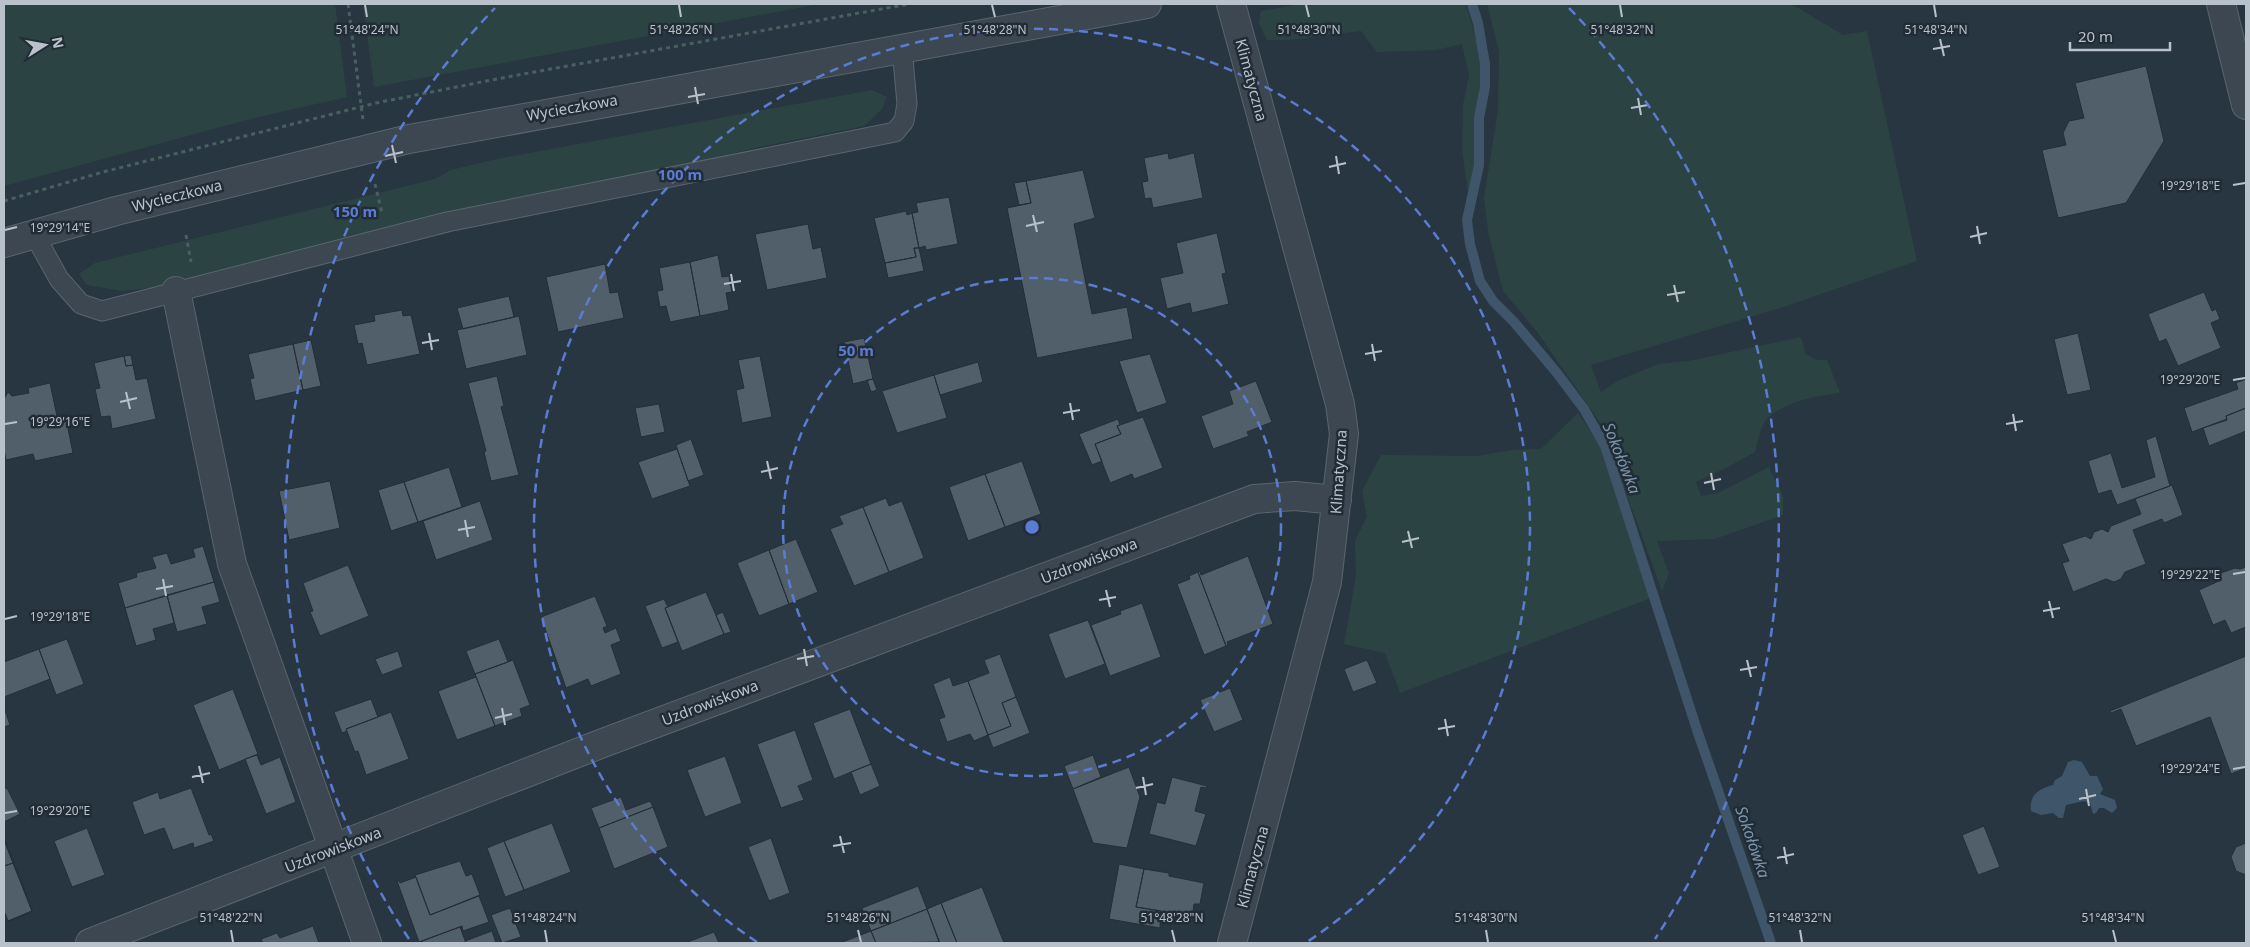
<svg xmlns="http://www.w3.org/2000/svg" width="2250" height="947" viewBox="0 0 2250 947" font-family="'Noto Sans',sans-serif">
<rect width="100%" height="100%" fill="#283641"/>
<path fill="#2b4443" d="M 4,4 L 335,4 L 347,97 L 250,119 L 4,186 Z
M 363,4 L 819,4 L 374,87 Z
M 1302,4 L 1466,4 L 1481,58 L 1482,70 L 1476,120 L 1476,169 L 1469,199 L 1462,150 L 1463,105 L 1469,75 L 1462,44 L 1436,50 L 1377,52 L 1361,31 L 1289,40 L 1267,40 L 1259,23 L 1261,11 Z
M 1487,4 L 1787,4 L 1795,6 L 1843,35 L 1867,31 L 1917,261 L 1783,307 L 1591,365 L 1601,392 L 1619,380 L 1659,364 L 1689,361 L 1801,337 L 1806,354 L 1817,360 L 1827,360 L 1840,393 C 1817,396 1784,401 1767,419 C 1760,426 1758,442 1755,452 L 1728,467 L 1696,482 L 1701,496 L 1718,493 L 1769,467 L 1783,497 L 1783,515 L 1715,539 L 1657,541 L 1669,573 L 1662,591 L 1601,424 L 1538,333 L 1503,291 L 1488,231 L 1484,198 L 1498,110 L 1499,52 Z
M 872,90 L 887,97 L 882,109 L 864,126 L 764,146 L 175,285 L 122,291 L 87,285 L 79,274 L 95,263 L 435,179 L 451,170 L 497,159 Z
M 1578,413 L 1602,449 L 1651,598 L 1400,693 L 1385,653 L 1344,644 L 1356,576 L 1355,541 L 1367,517 L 1362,491 L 1381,455 L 1476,456 L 1513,450 L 1541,449 Z"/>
<path fill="#3f5569" d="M 2074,760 L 2082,762 L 2090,776 L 2097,776 L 2103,789 L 2100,794 L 2115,800 L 2117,808 L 2112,813 L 2104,808 L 2099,808 L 2096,813 L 2093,814 L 2090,803 L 2084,801 L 2066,805 L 2063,818 L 2059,818 L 2053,813 L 2041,815 L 2031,811 C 2029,794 2039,789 2053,785 L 2055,780 L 2062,776 L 2068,762 Z"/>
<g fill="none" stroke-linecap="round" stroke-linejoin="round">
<path stroke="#3f5569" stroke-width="10" d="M 1472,4 L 1478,23 L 1485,64 L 1485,87 L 1479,118 L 1479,165 L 1467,220 L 1470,244 L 1480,281 L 1493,301 L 1514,322 L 1557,373 L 1584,409 L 1605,446 L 1698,733 L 1771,943"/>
</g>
<path fill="#515f6b" stroke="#232e38" d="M 2146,66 L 2164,141 L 2126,203 L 2058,218 L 2042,150 L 2066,145 L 2063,133 L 2069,121 L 2084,118 L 2075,83 Z
M 1168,153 L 1169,159 L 1194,153 L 1203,198 L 1153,208 L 1151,198 L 1145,199 L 1142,182 L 1148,181 L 1144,158 Z
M 1083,170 L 1095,218 L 1074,224 L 1092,314 L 1127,307 L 1133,339 L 1037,358 L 1007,208 L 1031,203 L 1026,181 Z
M 1026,181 L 1031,203 L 1019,205 L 1014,183 Z
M 949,197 L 958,244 L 926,250 L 925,246 L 919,248 L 912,213 L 918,212 L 916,203 Z
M 906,211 L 907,215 L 912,213 L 919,248 L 914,248 L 916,257 L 885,263 L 874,218 Z
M 808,224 L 813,249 L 821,247 L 827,278 L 767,290 L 755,234 Z
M 1217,233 L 1226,273 L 1222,274 L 1229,304 L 1192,313 L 1190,303 L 1167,309 L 1160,278 L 1183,273 L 1176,243 Z
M 914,248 L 919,248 L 924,271 L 888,278 L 885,263 L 916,257 Z
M 718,255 L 722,277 L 729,276 L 732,292 L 726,293 L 729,310 L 700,316 L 690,262 Z
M 690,262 L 700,316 L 670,322 L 666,306 L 660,307 L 657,291 L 663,290 L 659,268 Z
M 605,264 L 610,293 L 618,292 L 624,318 L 558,332 L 546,277 Z
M 2204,292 L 2212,311 L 2216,309 L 2220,319 L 2211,323 L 2221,348 L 2178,366 L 2166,339 L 2159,342 L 2148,314 Z
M 509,296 L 514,317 L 463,329 L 457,308 Z
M 402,310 L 403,316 L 411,315 L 420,354 L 367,365 L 362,343 L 358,344 L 354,325 L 375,321 L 374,315 Z
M 519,316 L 527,355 L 466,369 L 457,330 Z
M 2078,333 L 2091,390 L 2067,395 L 2054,339 Z
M 864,338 L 873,379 L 853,384 L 844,342 Z
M 311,340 L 321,386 L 303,390 L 293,344 Z
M 293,344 L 303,390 L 255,401 L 250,379 L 254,378 L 248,354 Z
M 1150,354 L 1167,403 L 1137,413 L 1119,361 Z
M 131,355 L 133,365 L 126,366 L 124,356 Z
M 124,356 L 126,366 L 133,365 L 136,380 L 147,378 L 156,419 L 112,429 L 110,416 L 101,417 L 95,389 L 100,388 L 94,363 Z
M 760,356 L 772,417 L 742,423 L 736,390 L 744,388 L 738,360 Z
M 978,362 L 983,382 L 940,395 L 934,375 Z
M 934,375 L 947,418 L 897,433 L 882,391 Z
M 497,376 L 504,406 L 501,407 L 519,475 L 491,481 L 484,452 L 486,451 L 468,383 Z
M 873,379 L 877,390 L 871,392 L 867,380 Z
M 2246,379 L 2246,408 L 2226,416 L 2227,419 L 2192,432 L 2184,408 L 2238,389 L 2236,383 Z
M 1256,381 L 1272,422 L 1247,432 L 1249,436 L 1213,449 L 1201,416 L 1233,404 L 1229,391 Z
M 50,383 L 57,416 L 65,414 L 73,453 L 35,461 L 33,454 L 6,460 L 4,450 L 4,399 L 8,392 L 12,396 L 29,393 L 28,388 Z
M 659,404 L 665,432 L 641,437 L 635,408 Z
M 2246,408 L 2246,431 L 2209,446 L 2203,428 L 2227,420 L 2226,416 Z
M 1143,417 L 1163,468 L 1134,479 L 1132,474 L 1110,483 L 1095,444 L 1121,434 L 1117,426 Z
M 1118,419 L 1120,425 L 1117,426 L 1121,434 L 1095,444 L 1102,461 L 1092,465 L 1079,434 Z
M 2156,436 L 2170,486 L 2117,505 L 2111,490 L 2098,494 L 2088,461 L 2111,453 L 2122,488 L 2155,477 L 2146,440 Z
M 691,439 L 704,475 L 688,481 L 676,445 Z
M 677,449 L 690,486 L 652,499 L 638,462 Z
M 1022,461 L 1041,514 L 1005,527 L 985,474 Z
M 449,467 L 462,507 L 418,522 L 404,482 Z
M 985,474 L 1005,527 L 968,541 L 949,487 Z
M 330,481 L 340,528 L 289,540 L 279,491 Z
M 404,482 L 418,522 L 391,531 L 378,490 Z
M 2172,485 L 2183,515 L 2164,523 L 2162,519 L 2133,530 L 2146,564 L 2125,572 L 2121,579 L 2114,582 L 2106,579 L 2073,592 L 2062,563 L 2069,561 L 2062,544 L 2085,536 L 2091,539 L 2094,532 L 2102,529 L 2108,532 L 2111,526 L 2141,514 L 2135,499 Z
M 886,498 L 889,506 L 902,501 L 924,558 L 889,572 L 863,507 Z
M 480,501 L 493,540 L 436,560 L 423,521 Z
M 863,507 L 889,572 L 854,586 L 830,529 L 843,524 L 839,516 Z
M 796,539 L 818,592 L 789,604 L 769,550 Z
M 203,546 L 214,582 L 125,608 L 118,583 L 137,577 L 136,573 L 156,568 L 152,557 L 167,553 L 171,564 L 195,557 L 193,549 Z
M 769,550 L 789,604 L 759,616 L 737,563 Z
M 1248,556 L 1273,624 L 1227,642 L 1228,645 L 1226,646 L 1198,572 L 1200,571 L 1201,575 Z
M 348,565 L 369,616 L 320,636 L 310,612 L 313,611 L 303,583 Z
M 2246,567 L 2246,627 L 2231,633 L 2225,620 L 2213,625 L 2199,590 L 2221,580 L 2218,574 L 2235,568 L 2240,569 Z
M 1198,572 L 1226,646 L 1204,655 L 1177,584 L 1190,579 L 1189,576 Z
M 214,582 L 220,602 L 202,607 L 207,624 L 177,632 L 167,595 Z
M 706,592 L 724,634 L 682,651 L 665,608 Z
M 167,595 L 174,623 L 153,629 L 156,640 L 136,646 L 125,608 Z
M 595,596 L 607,626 L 603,628 L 605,633 L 616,628 L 621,641 L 611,645 L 621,674 L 591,686 L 588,679 L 566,688 L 541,617 Z
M 664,599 L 668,607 L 665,608 L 678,642 L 662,648 L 645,606 Z
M 1142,603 L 1161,657 L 1110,676 L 1091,625 L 1121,614 L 1120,611 Z
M 723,612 L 731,632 L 724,634 L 716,615 Z
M 1088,620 L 1105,664 L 1065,679 L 1048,634 Z
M 67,639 L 84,684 L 56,695 L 39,649 Z
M 499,639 L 508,662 L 475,674 L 466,651 Z
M 39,649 L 50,679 L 4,697 L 4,662 Z
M 398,651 L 403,667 L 382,675 L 375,659 Z
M 1000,654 L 1016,697 L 1002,703 L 1011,726 L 988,735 L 968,681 L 989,673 L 984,660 Z
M 2246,656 L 2246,768 L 2231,774 L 2210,717 L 2136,746 L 2121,709 L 2111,713 L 2110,711 Z
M 513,660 L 530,705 L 520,709 L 522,716 L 495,726 L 475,674 Z
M 1367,660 L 1377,683 L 1353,692 L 1344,669 Z
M 476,677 L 495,726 L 457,740 L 438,691 Z
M 950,677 L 953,686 L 968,681 L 988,735 L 974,741 L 970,734 L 947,742 L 939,719 L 945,717 L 933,684 Z
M 1230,688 L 1243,720 L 1214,732 L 1200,700 Z
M 233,689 L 258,754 L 219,770 L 193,705 Z
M 1016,697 L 1030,733 L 993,748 L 988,735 L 1011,726 L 1002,703 Z
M 371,699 L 378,717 L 346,729 L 347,731 L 342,733 L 334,712 Z
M 4,707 L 10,725 L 4,727 Z
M 850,709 L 871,764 L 834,779 L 813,723 Z
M 391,712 L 409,759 L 366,775 L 358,751 L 355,752 L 346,729 Z
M 795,730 L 813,780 L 798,786 L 804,800 L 781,808 L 757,744 Z
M 257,755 L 261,765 L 280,757 L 296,802 L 266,814 L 245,759 Z
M 1093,755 L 1101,777 L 1073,789 L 1064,766 Z
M 725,756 L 742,803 L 705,817 L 687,770 Z
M 871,764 L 880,786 L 860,795 L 851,772 Z
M 1129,767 L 1140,797 L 1127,848 L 1093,843 L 1073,789 Z
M 1172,777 L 1207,786 L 1206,788 L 1201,787 L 1195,811 L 1206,814 L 1196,846 L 1149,834 L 1157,802 L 1165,804 Z
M 7,788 L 20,814 L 4,822 L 4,789 Z
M 191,788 L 209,835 L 211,834 L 214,841 L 194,848 L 193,843 L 173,850 L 164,828 L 144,835 L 132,802 L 158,792 L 160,799 Z
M 621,797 L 626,810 L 650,801 L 653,807 L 599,828 L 591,808 Z
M 653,807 L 668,847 L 614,869 L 599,828 Z
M 552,823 L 571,872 L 524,890 L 504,841 Z
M 1984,826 L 2000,867 L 1978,875 L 1962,835 Z
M 87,828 L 105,875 L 72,887 L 54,841 Z
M 771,838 L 790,893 L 769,901 L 748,847 Z
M 4,839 L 5,839 L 33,912 L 9,921 L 32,911 Z
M 4,840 L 13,863 L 4,866 Z
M 504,841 L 524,890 L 505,897 L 487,848 Z
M 2246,843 L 2246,875 L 2236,871 L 2231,857 L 2236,847 Z
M 460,861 L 466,876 L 472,874 L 480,895 L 430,915 L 415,875 Z
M 13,863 L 32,911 L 8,921 L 5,913 L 4,914 L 4,866 Z
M 1119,864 L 1144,869 L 1136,907 L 1161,911 L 1160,928 L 1109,919 Z
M 1144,869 L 1169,873 L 1169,876 L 1204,883 L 1200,904 L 1194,904 L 1192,921 L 1160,916 L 1161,911 L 1136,907 Z
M 416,877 L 430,915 L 479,896 L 489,922 L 463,931 L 462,926 L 419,942 L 397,881 L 399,881 L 400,883 Z
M 918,886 L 927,909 L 871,931 L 862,908 Z
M 982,887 L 1004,943 L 957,943 L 941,903 Z
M 941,903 L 957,943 L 940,943 L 927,909 Z
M 510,908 L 521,937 L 502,943 L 491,915 Z
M 927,909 L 939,942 L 876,943 L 871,931 Z
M 313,926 L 319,943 L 263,943 L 261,939 L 277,933 L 280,938 Z
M 460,927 L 466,943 L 423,943 L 422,941 Z
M 492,931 L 496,943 L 466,943 L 465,941 Z
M 871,931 L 876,943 L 840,943 Z
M 714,932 L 719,943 L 685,943 Z"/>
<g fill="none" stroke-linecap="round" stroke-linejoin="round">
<g stroke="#5a656e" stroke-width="21">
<path id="service" d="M 34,234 L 59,279 L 81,304 L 102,311 L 447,222 L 895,132 L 904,121 L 907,104 L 902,48"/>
</g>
<g stroke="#5a656e" stroke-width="30">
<path id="minor" d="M 1231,4 L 1340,404 L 1344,434 L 1327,582 L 1232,943
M 2221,4 L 2246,105
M 176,291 L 232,564 L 367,943
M 90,943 L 603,743 L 1254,499 L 1295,496 L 1337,500"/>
</g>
<g stroke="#5a656e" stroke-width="30">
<path id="tertiary" d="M 4,243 L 116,211 L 409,139 L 1147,4"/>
</g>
<path stroke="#4a6060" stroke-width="3" stroke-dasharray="4 4" stroke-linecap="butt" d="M 348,4 L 363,120
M 375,184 L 382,213
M 4,201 L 103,172 L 376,103 L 507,77 L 909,4
M 186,235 L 191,262"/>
<use href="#service" stroke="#3c4751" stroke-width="19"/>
<use href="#minor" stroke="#3c4751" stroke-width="28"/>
<use href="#tertiary" stroke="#3c4751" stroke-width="28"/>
</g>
<path fill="none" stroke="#b9c2cb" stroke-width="2" d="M 365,5 L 367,17M 679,5 L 681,17M 992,5 L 995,17M 1306,5 L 1309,17M 1620,5 L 1622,17M 1934,5 L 1936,17M 1940,39 L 1944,56M 1933,49 L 1950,46M 695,87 L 698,104M 688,97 L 705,94M 1638,98 L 1641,115M 1631,108 L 1648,105M 392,145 L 396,163M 385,156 L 403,152M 1336,156 L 1339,174M 1329,167 L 1346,163M 2233,185 L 2245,183M 1033,215 L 1037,232M 1026,226 L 1044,222M 1977,226 L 1980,244M 5,230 L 17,227M 1970,237 L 1987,233M 731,274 L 734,291M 724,284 L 741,281M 1674,285 L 1678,302M 1667,295 L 1685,292M 429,333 L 432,350M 422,343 L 439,340M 1372,344 L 1375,361M 1365,354 L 1382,351M 2233,380 L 2245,378M 126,392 L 130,409M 120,402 L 137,398M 1070,403 L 1073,420M 1063,413 L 1080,410M 2013,414 L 2016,431M 5,424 L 17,422M 2006,424 L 2023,421M 767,461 L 771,479M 761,472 L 778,468M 1711,473 L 1714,490M 1704,483 L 1721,479M 465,520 L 468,537M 458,530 L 475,527M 1408,531 L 1412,548M 1402,542 L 1419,538M 2233,574 L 2245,572M 163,579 L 166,596M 156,589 L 173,586M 1106,590 L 1110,607M 1099,600 L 1116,597M 2049,601 L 2053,618M 2043,611 L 2060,608M 5,619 L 17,616M 804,649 L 807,666M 797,659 L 814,656M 1747,660 L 1751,677M 1740,670 L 1757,667M 502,708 L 505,725M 495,718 L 512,714M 1445,719 L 1448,736M 1438,729 L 1455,726M 199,766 L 203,783M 2233,769 L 2245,767M 192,777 L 210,773M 1143,777 L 1146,795M 1136,788 L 1153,784M 2086,789 L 2089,806M 2079,799 L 2096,795M 5,813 L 17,811M 840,836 L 844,853M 833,846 L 851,843M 1784,847 L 1787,864M 1777,858 L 1794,854M 231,930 L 233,942M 545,930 L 547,942M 858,930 L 861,942M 1172,930 L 1175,942M 1486,930 L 1488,942M 1800,930 L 1802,942M 2113,930 L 2116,942"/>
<g fill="none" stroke="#5b7cd3" stroke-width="2.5" stroke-dasharray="9 6">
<circle cx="1032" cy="527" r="249"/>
<path d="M757 942A498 498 0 1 1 1307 942"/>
<path d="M409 939A747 747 0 0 1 495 8M1569 8A747 747 0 0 1 1655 939"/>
</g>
<g text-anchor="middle" stroke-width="5" stroke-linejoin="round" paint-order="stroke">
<g font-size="15" fill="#b9c2cb" stroke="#212c36">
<text transform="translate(1251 80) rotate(75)" y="5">Klimatyczna</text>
<text transform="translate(572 108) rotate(-10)" y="5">Wycieczkowa</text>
<text transform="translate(177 196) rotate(-14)" y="5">Wycieczkowa</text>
<text transform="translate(1339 472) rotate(-86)" y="5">Klimatyczna</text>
<text transform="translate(1089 561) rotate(-21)" y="5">Uzdrowiskowa</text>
<text transform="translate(710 703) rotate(-21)" y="5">Uzdrowiskowa</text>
<text transform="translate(333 850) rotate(-21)" y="5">Uzdrowiskowa</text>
<text transform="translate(1253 867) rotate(-75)" y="5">Klimatyczna</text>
</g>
<g font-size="16" font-style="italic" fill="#7c96ab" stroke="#212c36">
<text transform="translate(1622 458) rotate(68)" y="6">Sokołówka</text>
<text transform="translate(1753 842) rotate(71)" y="6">Sokołówka</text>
</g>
</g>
<g font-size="12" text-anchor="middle" fill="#b9c2cb" stroke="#212c36" stroke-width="5" stroke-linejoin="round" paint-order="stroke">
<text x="367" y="34">51°48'24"N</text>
<text x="681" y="34">51°48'26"N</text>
<text x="995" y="34">51°48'28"N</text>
<text x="1309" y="34">51°48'30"N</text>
<text x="1622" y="34">51°48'32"N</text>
<text x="1936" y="34">51°48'34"N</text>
<text x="2190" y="190">19°29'18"E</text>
<text x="60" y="232">19°29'14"E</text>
<text x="2190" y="384">19°29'20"E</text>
<text x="60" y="426">19°29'16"E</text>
<text x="2190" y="579">19°29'22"E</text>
<text x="60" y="621">19°29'18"E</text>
<text x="2190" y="773">19°29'24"E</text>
<text x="60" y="815">19°29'20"E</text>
<text x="231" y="922">51°48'22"N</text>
<text x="545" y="922">51°48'24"N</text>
<text x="858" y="922">51°48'26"N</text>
<text x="1172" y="922">51°48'28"N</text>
<text x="1486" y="922">51°48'30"N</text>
<text x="1800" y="922">51°48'32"N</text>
<text x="2113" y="922">51°48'34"N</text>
</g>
<circle cx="1032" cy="527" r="8" fill="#5b7cd3" stroke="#212c36" stroke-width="2.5"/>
<g font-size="15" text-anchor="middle" font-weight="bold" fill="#5b7cd3" stroke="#212c36" stroke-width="5" stroke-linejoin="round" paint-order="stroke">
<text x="680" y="180">100 m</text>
<text x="355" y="217">150 m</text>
<text x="856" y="356">50 m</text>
</g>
<rect width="2250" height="947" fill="none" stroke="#b9c2cb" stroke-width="10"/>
<g transform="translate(45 45) rotate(79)" stroke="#212c36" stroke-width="4" paint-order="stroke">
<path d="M0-4L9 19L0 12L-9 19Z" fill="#b9c2cb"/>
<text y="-8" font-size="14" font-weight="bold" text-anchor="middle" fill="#b9c2cb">N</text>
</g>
<path d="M2070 42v8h100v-8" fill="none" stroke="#b9c2cb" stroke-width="2.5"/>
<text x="2078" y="42" font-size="15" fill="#b9c2cb" stroke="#212c36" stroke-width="4" paint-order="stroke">20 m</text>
</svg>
